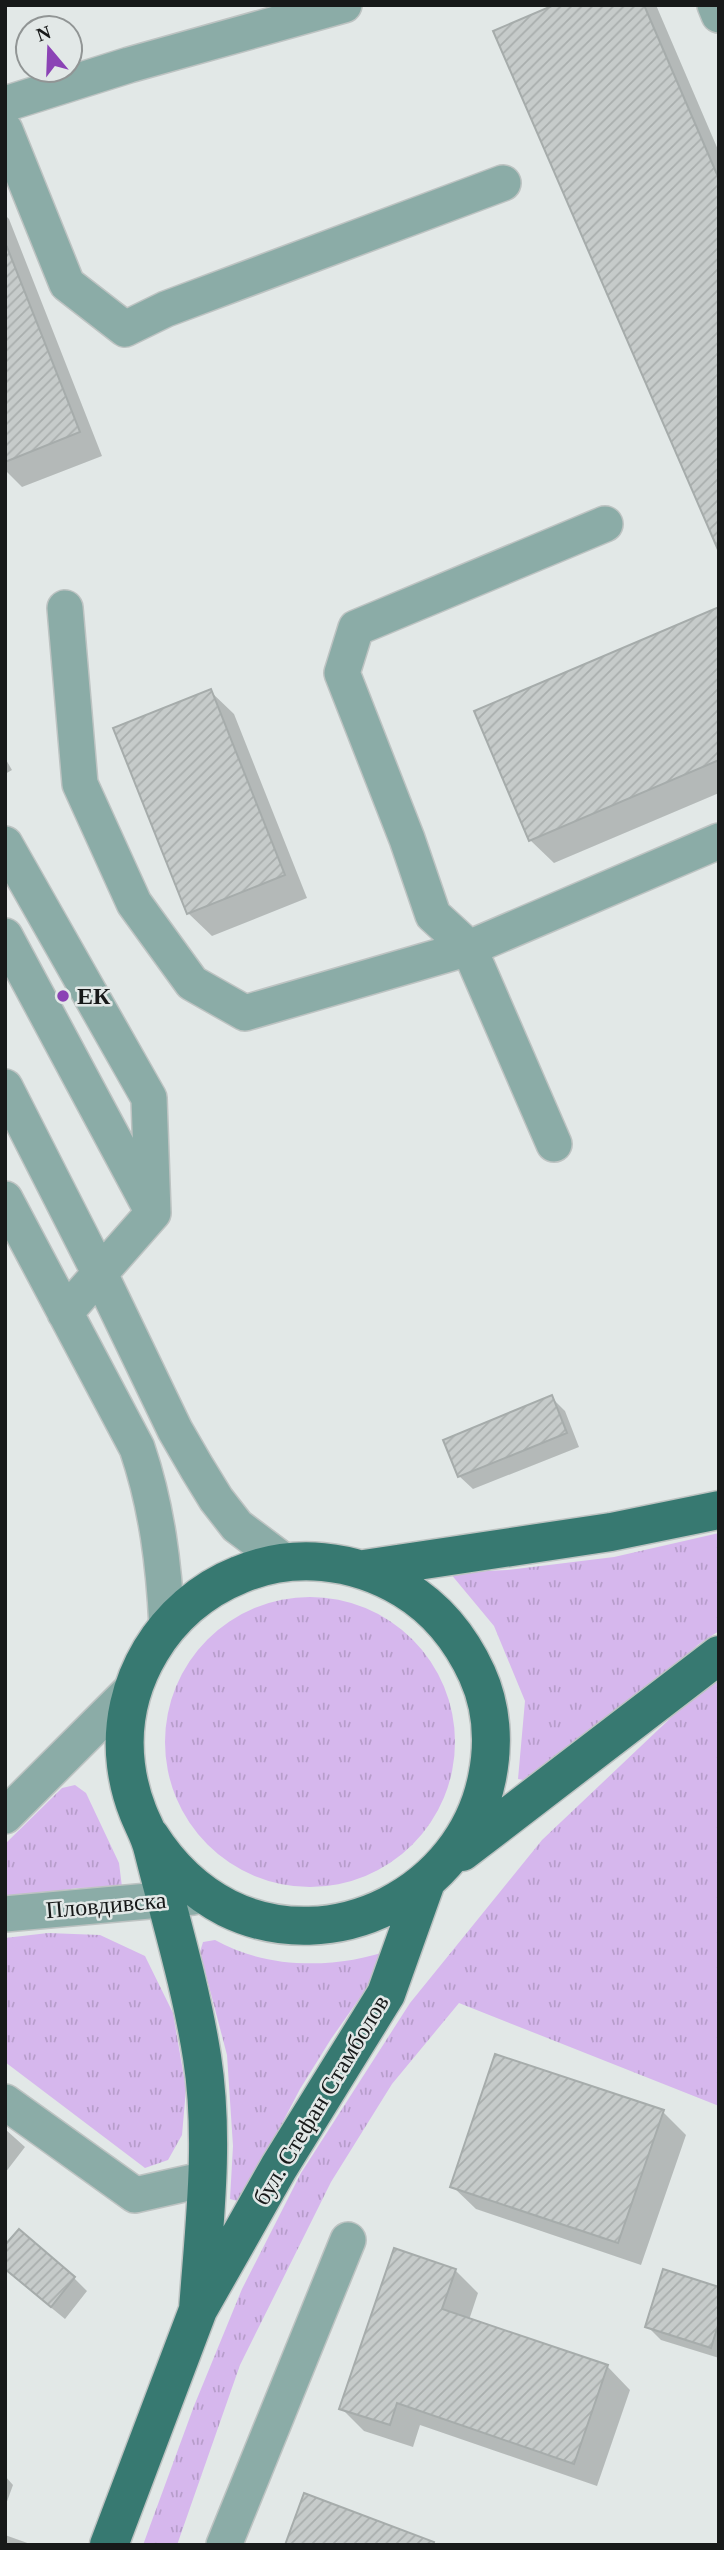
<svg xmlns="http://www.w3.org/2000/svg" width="724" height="2550" viewBox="0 0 724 2550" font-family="Georgia,serif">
<defs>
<pattern id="grass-tufts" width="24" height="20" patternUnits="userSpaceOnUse" patternTransform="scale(1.75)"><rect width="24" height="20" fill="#d6b7ed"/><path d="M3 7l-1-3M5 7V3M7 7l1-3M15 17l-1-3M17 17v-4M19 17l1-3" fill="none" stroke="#b79dcb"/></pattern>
<pattern id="building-hatch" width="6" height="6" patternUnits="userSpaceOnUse" patternTransform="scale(1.75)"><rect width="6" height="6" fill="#c6cbca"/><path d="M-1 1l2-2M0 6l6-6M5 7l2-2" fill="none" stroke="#a9aead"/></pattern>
</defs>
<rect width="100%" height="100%" fill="#e2e8e7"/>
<path fill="url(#grass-tufts)" d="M 719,1533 L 719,1631 L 699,1644 L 539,1783 L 518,1779 L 525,1701 L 494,1626 L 450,1573 L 507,1570 L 614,1557 Z
M165 1742a145 145 0 1 1 290 0a145 145 0 1 1-290 0Z
M 719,1680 L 719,2106 L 459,2003 L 392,2084 L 331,2182 L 240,2365 L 177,2545 L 143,2545 L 194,2406 L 242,2289 L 301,2173 L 410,2003 L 542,1840 L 679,1710 Z
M 75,1785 L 86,1793 L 119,1863 L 122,1887 L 77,1888 L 5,1899 L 5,1844 L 62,1788 Z
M 48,1933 L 100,1935 L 145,1956 L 173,2013 L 186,2089 L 182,2135 L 168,2160 L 145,2168 L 5,2062 L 5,1938 Z
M 215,1940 C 269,1970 337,1969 394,1949 L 331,2039 L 300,2089 L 241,2202 L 230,2199 L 233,2146 L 227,2055 L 200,1952 L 203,1942 Z"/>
<path fill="#0003" d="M 558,5 L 656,5 L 719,152 L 719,532 Z
M 5,215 L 9,219 L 102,456 L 22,487 L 5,470 Z
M 719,608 L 719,793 L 554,863 L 530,840 Z
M 210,691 L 234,714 L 307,898 L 212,936 L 188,913 Z
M 5,758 L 12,770 L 5,774 Z
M 551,1397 L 565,1411 L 579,1447 L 473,1489 L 459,1476 Z
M 663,2112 L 686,2135 L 641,2265 L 476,2209 L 452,2186 Z
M 5,2129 L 25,2147 L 5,2173 Z
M 455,2270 L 478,2293 L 469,2320 L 607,2366 L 630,2390 L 597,2486 L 420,2425 L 413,2447 L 364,2431 L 341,2408 Z
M 9,2273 L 74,2278 L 87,2291 L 65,2319 Z
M 719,2288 L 719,2358 L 661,2340 L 647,2326 Z
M 5,2476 L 13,2485 L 5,2507 Z
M 5,2535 L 33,2545 L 5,2545 Z"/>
<path fill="url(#building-hatch)" stroke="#a6acab" stroke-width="2" d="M 554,5 L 644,5 L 719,179 L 719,552 L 493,31 Z
M 7,247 L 80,432 L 5,462 L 5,248 Z
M 719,607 L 719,760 L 529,841 L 474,711 Z
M 211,689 L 285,875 L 187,914 L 113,728 Z
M 552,1395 L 567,1433 L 458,1477 L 443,1440 Z
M 495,2054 L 664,2110 L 618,2243 L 450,2187 Z
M 19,2229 L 75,2277 L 51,2307 L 5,2269 L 5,2245 Z
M 394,2248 L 456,2269 L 442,2309 L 608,2365 L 574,2464 L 397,2403 L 390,2425 L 339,2409 Z
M 663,2269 L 719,2287 L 719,2322 L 711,2348 L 645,2327 Z
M 304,2493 L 434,2542 L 433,2545 L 285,2545 Z"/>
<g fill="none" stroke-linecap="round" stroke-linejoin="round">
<g stroke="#bdc3c2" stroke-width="38">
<path id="minor" d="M 715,5 L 719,15
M 5,104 L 129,65 L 344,5
M 5,130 L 67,284 L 125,329 L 166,309 L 503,183
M 65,608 L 80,784 L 134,903 L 192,983 L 245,1013 L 469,948 L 719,841
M 5,844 L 149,1098 L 153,1213 L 65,1313
M 5,936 L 149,1205
M 5,1087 L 100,1274 L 175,1430 L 197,1468 L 216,1499 L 237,1526 L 285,1562
M 554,1144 L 469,948 L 433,915 L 407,839 L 342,673 L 356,628 L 605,524
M 5,1199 L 137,1448 C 157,1507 164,1565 167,1627
M 5,1816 L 133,1688
M 5,1914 L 193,1897
M 5,2102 L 135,2195 L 206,2179
M 224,2545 L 348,2240"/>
</g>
<g stroke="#bdc3c2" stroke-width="41">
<path id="major" d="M 364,1569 L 611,1532 L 719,1510
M 150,1836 C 169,1866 194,1891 227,1908 C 333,1960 464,1893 487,1778 C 494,1744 492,1707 477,1674 C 461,1639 437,1609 404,1589 C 354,1559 293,1552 239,1575 C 164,1605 116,1684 126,1765 C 128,1781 132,1797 138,1812 C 143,1825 150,1836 153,1850 C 170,1918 191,1987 202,2057 C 215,2140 204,2227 198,2310
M 462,1852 L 719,1655
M 109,2545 L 198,2310 L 279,2167 L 386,1994 L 426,1882"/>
</g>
<use href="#minor" stroke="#8baca7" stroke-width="35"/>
<use href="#major" stroke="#377971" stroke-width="38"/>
</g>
<circle fill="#8b43b5" stroke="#e2e8e7" stroke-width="2.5" cx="63" cy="996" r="7"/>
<g text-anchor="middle" stroke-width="5" stroke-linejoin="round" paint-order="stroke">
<g font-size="24" font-weight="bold" fill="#171919" stroke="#e2e8e7" text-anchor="start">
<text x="77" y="1004">ЕК</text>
</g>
<g font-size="24" fill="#171919" stroke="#e2e8e7">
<text transform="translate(106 1905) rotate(-5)" y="8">Пловдивска</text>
<text transform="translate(321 2100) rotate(-59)" y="8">бул. Стефан Стамболов</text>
</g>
</g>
<rect width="724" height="2550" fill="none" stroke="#171919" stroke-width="14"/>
<g transform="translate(49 49) rotate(341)"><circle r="33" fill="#e2e8e7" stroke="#919595" stroke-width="2"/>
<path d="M0-5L12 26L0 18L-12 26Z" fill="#8b43b5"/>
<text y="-10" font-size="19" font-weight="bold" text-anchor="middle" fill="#171919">N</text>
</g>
</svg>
